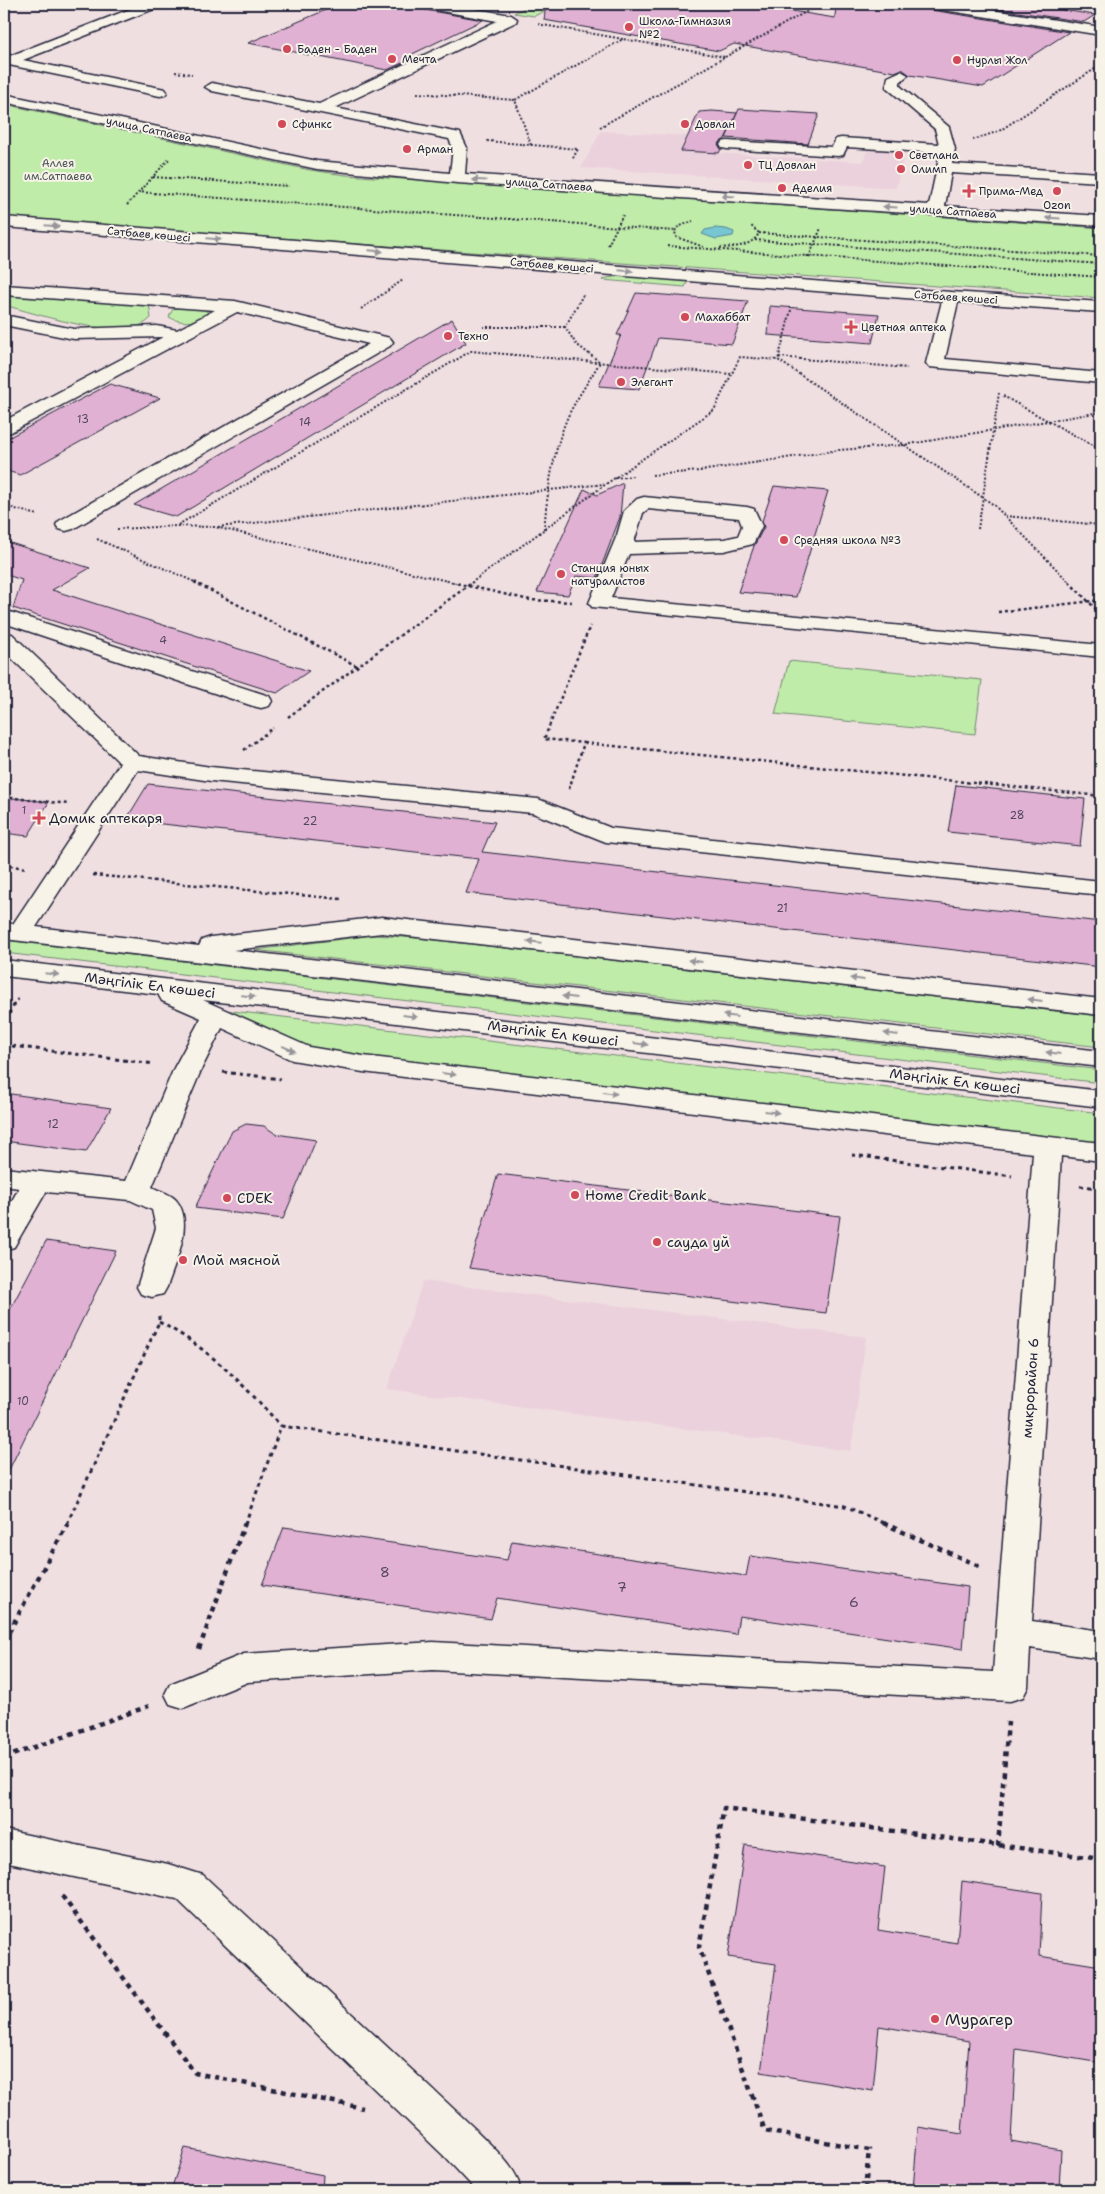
<svg xmlns="http://www.w3.org/2000/svg" width="1105" height="2194" viewBox="0 0 1105 2194" font-family="'Shantell Sans',sans-serif">
<rect width="100%" height="100%" fill="#f0dfe1"/>
<filter id="ink" filterUnits="userSpaceOnUse"><feTurbulence type="fractalNoise" baseFrequency=".02" numOctaves="2"/><feDisplacementMap in="SourceGraphic" scale="10" xChannelSelector="R" yChannelSelector="G"/><feConvolveMatrix kernelMatrix="1 2 1 2 8 2 1 2 1" color-interpolation-filters="sRGB"/></filter>
<g filter="url(#ink)">
<path fill="#ebd1dc" d="M 601,131 L 688,136 L 682,151 L 863,162 L 868,147 L 906,150 L 896,188 L 581,168 Z
M 423,1281 L 866,1337 L 851,1451 L 387,1389 Z"/>
<path fill="#c0eca9" stroke="#718772" d="M 533,4 L 636,4 L 612,15 L 558,5 L 534,16 L 514,13 Z
M 4,104 L 310,170 L 346,175 L 1101,228 L 1101,298 L 4,218 Z
M 627,275 L 688,280 L 685,287 L 602,280 L 607,278 Z
M 4,292 L 149,303 L 151,318 C 128,345 34,313 4,305 Z
M 184,307 L 201,308 L 208,312 C 198,324 181,324 169,317 L 173,309 Z
M 789,661 L 982,680 L 975,734 L 775,714 Z
M 374,935 L 417,938 L 1101,1016 L 1101,1047 L 255,950 Z
M 4,940 L 1101,1070 L 1101,1083 L 4,953 Z
M 215,1009 L 1101,1113 L 1101,1148 L 322,1052 Z"/>
<path fill="#77c6d3" stroke="#558496" d="M 715,228 L 726,229 L 734,232 L 733,236 L 716,239 L 702,234 L 705,230 Z"/>
<path fill="#e0b1d2" stroke="#22223b" d="M 340,4 L 410,4 L 417,5 L 420,9 L 483,20 L 404,58 L 407,61 L 387,70 L 248,43 Z
M 546,4 L 748,4 L 835,18 L 836,4 L 923,4 L 926,9 L 931,10 L 1069,32 L 983,87 L 910,75 L 902,69 L 895,72 L 734,44 L 719,51 L 544,20 Z
M 965,4 L 1025,4 L 1095,15 L 1084,22 Z
M 739,109 L 819,114 L 808,144 L 726,138 Z
M 712,111 L 737,113 L 725,139 L 718,144 L 721,149 L 719,153 L 681,151 L 699,112 Z
M 636,293 L 748,301 L 732,344 L 658,338 L 639,389 L 599,386 L 621,335 L 617,335 Z
M 770,306 L 879,314 L 872,343 L 768,335 Z
M 452,319 L 466,343 L 176,517 L 134,505 Z
M 110,384 L 160,398 L 20,475 L 4,470 L 4,440 Z
M 623,483 L 620,517 L 597,578 L 576,576 L 568,595 L 537,592 L 584,489 L 597,495 Z
M 774,486 L 828,491 L 796,597 L 738,592 L 754,546 L 764,527 L 762,521 Z
M 4,541 L 90,568 L 52,590 L 309,671 L 277,693 L 13,608 L 22,580 L 4,574 Z
M 148,784 L 495,822 L 482,852 L 1101,922 L 1101,967 L 466,893 L 479,859 L 126,820 Z
M 956,785 L 1085,799 L 1080,846 L 948,832 Z
M 4,797 L 49,802 L 28,836 L 4,833 Z
M 4,1093 L 111,1108 L 86,1152 L 4,1141 Z
M 246,1124 L 264,1126 L 276,1134 L 316,1140 L 283,1219 L 195,1208 L 232,1131 Z
M 498,1174 L 840,1216 L 826,1313 L 469,1268 Z
M 46,1241 L 116,1251 L 4,1480 L 4,1321 Z
M 284,1527 L 507,1560 L 512,1541 L 746,1576 L 750,1556 L 968,1587 L 963,1649 L 739,1616 L 736,1634 L 497,1598 L 491,1619 L 262,1585 Z
M 745,1845 L 885,1867 L 878,1930 L 957,1943 L 962,1881 L 1042,1893 L 1039,1956 L 1101,1966 L 1101,2063 L 1016,2049 L 1011,2141 L 1061,2150 L 1059,2190 L 913,2190 L 918,2127 L 962,2134 L 969,2041 L 879,2026 L 873,2091 L 761,2072 L 776,1964 L 728,1957 Z
M 185,2148 L 323,2175 L 322,2190 L 171,2190 Z"/>
<g fill="none" stroke-linecap="round" stroke-linejoin="round">
<g stroke="#22223b" stroke-width="3">
<path id="minor" d="M 143,4 L 160,4 L 159,7 L 23,60 L 160,88 L 165,89 L 167,92 L 165,95 L 160,96 L 4,64 L 4,56 L 7,57 Z
M 419,4 L 446,4 L 511,15 L 517,19 L 516,22 L 335,108 L 460,133 L 467,148 L 465,174 L 929,205 L 940,153 L 847,147 L 843,155 L 838,156 L 727,149 L 722,148 L 720,145 L 722,142 L 727,141 L 832,147 L 836,139 L 841,138 L 939,144 L 935,129 L 886,87 L 888,77 L 901,71 L 908,75 L 900,82 L 900,86 L 949,127 L 955,149 L 952,164 L 1101,173 L 1101,182 L 951,173 L 945,206 L 1101,216 L 1101,226 L 457,183 L 317,169 L 4,102 L 4,94 L 317,161 L 450,173 L 453,148 L 449,139 L 212,91 L 205,87 L 212,83 L 319,104 L 497,21 L 425,8 L 420,7 Z
M 925,4 L 954,4 L 1101,27 L 1101,35 L 931,8 L 926,7 Z
M 4,217 L 951,292 L 1101,302 L 1101,312 L 958,302 L 945,359 L 1101,373 L 1101,383 L 929,367 L 926,363 L 942,301 L 4,227 Z
M 4,285 L 235,301 L 390,338 L 393,342 L 390,346 L 73,529 L 66,531 L 59,529 L 56,525 L 59,521 L 369,344 L 237,312 L 11,432 L 4,434 L 4,421 L 163,337 L 74,339 L 4,325 L 4,315 L 74,329 L 157,326 L 177,330 L 215,310 L 4,295 Z
M 644,497 L 747,507 L 754,509 L 762,526 L 753,544 L 724,551 L 629,554 L 611,598 L 1101,645 L 1101,657 L 592,607 L 589,603 L 617,535 L 624,511 L 637,499 ZM 648,509 L 739,518 L 742,526 L 738,536 L 724,539 L 634,542 L 643,513 Z
M 4,610 L 269,696 L 272,701 L 269,706 L 261,708 L 253,706 L 4,623 Z
M 4,633 L 12,634 L 139,756 L 211,767 L 538,799 L 611,828 L 1101,881 L 1101,895 L 606,842 L 533,813 L 211,781 L 138,770 L 36,927 L 199,946 L 202,940 L 211,937 L 382,917 L 1101,999 L 1101,1015 L 382,933 L 233,950 L 1101,1051 L 1101,1067 L 4,939 L 4,923 L 13,924 L 120,763 L 4,651 Z
M 4,960 L 1101,1091 L 1101,1107 L 203,1000 L 309,1047 L 363,1056 L 1101,1143 L 1101,1161 L 1061,1156 L 1032,1621 L 1101,1631 L 1101,1659 L 1030,1648 L 1028,1687 L 1023,1697 L 1010,1701 L 433,1670 L 248,1682 L 183,1708 L 170,1704 L 165,1694 L 170,1684 L 244,1654 L 433,1642 L 993,1672 L 1033,1153 L 363,1072 L 292,1060 L 222,1028 L 202,1068 L 152,1187 C 159,1191 171,1194 176,1200 C 195,1222 175,1263 167,1287 L 163,1294 L 152,1297 L 141,1294 L 137,1287 L 156,1228 L 152,1210 L 130,1200 L 46,1192 L 14,1247 L 4,1250 L 4,1215 L 19,1188 L 4,1186 L 4,1168 L 126,1181 L 174,1068 L 201,1018 L 162,1001 L 158,994 L 4,976 Z
M 4,1830 L 168,1864 L 203,1875 L 474,2128 C 486,2141 523,2172 519,2190 L 476,2190 L 444,2156 L 177,1899 L 4,1862 Z"/>
</g>
<path stroke="#22223b" stroke-width="2" stroke-dasharray="2 2" stroke-linecap="butt" d="M 725,57 L 820,4
M 175,72 L 192,74
M 417,93 L 515,100
M 600,127 L 725,57 L 623,39
M 973,140 L 999,131 L 1101,65
M 487,141 L 578,149 L 572,160
M 531,145 L 515,100 L 623,39 L 537,24
M 153,177 L 289,186
M 138,192 L 675,231 L 676,237 L 704,247
M 127,205 L 170,158
M 675,231 L 678,227 L 693,221
M 759,233 L 1101,256
M 755,240 L 1101,264
M 608,245 L 623,215
M 667,246 L 1101,277
M 720,248 C 734,247 752,247 759,233 L 750,225
M 809,257 L 821,228
M 361,309 L 403,280
M 791,310 L 778,360 L 994,505 L 1070,583
M 483,327 L 565,327
M 779,357 L 907,368
M 1003,396 L 1101,450
M 652,475 L 700,471 L 839,450 L 904,445 L 1101,412
M 615,478 L 634,476
M 4,506 L 38,515
M 1005,516 L 1101,525
M 178,525 L 471,351 L 731,374
M 218,527 L 604,484
M 117,529 L 176,526 L 215,527 L 456,583
M 544,529 C 548,489 553,448 570,412 C 579,395 590,379 600,362 L 576,344 L 565,327 L 584,293
M 978,529 L 999,393
M 97,539 L 197,583
M 471,583 L 606,484 L 714,410 L 740,357 L 778,360"/>
<path stroke="#22223b" stroke-width="2.5" stroke-dasharray="3 3" stroke-linecap="butt" d="M 194,582 L 357,666
M 451,582 L 530,600 L 572,602
M 1069,582 L 1101,614
M 998,612 L 1101,600
M 288,717 L 473,582
M 584,743 L 1101,796
M 244,750 L 273,728
M 569,789 L 584,743 L 544,739 L 590,626
M 4,797 L 69,804
M 4,865 L 27,868
M 93,875 L 341,899"/>
<path stroke="#22223b" stroke-width="3" stroke-dasharray="4 4" stroke-linecap="butt" d="M 4,1021 L 18,999
M 4,1045 L 154,1064
M 223,1072 L 281,1079
M 852,1155 L 1012,1176
M 1080,1186 L 1101,1188
M 159,1322 C 208,1347 244,1385 281,1426
M 67,1524 L 159,1322 L 159,1315
M 245,1524 L 281,1426 L 845,1506 L 886,1524"/>
<path stroke="#22223b" stroke-width="4.5" stroke-dasharray="5 5" stroke-linecap="butt" d="M 883,1523 L 981,1567
M 4,1641 L 68,1523
M 199,1649 L 245,1523
M 4,1758 L 149,1706
M 998,1846 L 1008,1722
M 62,1896 L 195,2073 L 363,2108
M 865,2190 L 869,2150 L 765,2131 L 699,1947 L 724,1808 L 1101,1859"/>
<use href="#minor" fill="#f7f3e8" fill-rule="evenodd"/>
</g>
<defs><path id="oneway-solid" d="M-6-.8H1V-3.2L6.5 0L1 3.2V.8H-6Z" transform="scale(1.25)"/></defs>
<g fill="#97959a">
<use href="#oneway-solid" transform="translate(479 180) rotate(-176)"/>
<use href="#oneway-solid" transform="translate(728 196) rotate(-176)"/>
<use href="#oneway-solid" transform="translate(890 207) rotate(-176)"/>
<use href="#oneway-solid" transform="translate(1053 218) rotate(-176)"/>
<use href="#oneway-solid" transform="translate(52 226) rotate(5)"/>
<use href="#oneway-solid" transform="translate(214 239) rotate(5)"/>
<use href="#oneway-solid" transform="translate(376 251) rotate(5)"/>
<use href="#oneway-solid" transform="translate(626 271) rotate(5)"/>
<use href="#oneway-solid" transform="translate(534 942) rotate(-174)"/>
<use href="#oneway-solid" transform="translate(695 961) rotate(-173)"/>
<use href="#oneway-solid" transform="translate(52 974) rotate(6)"/>
<use href="#oneway-solid" transform="translate(857 979) rotate(-173)"/>
<use href="#oneway-solid" transform="translate(248 996) rotate(7)"/>
<use href="#oneway-solid" transform="translate(569 997) rotate(-173)"/>
<use href="#oneway-solid" transform="translate(1035 1000) rotate(-173)"/>
<use href="#oneway-solid" transform="translate(410 1016) rotate(7)"/>
<use href="#oneway-solid" transform="translate(730 1016) rotate(-173)"/>
<use href="#oneway-solid" transform="translate(891 1034) rotate(-173)"/>
<use href="#oneway-solid" transform="translate(641 1044) rotate(7)"/>
<use href="#oneway-solid" transform="translate(289 1049) rotate(24)"/>
<use href="#oneway-solid" transform="translate(1053 1053) rotate(-173)"/>
<use href="#oneway-solid" transform="translate(449 1074) rotate(7)"/>
<use href="#oneway-solid" transform="translate(610 1093) rotate(7)"/>
<use href="#oneway-solid" transform="translate(772 1112) rotate(7)"/>
</g>
</g>
<g fill="#d1495b" stroke="#f7f3e8" stroke-width="2">
<circle cx="629" cy="27" r="5"/>
<circle cx="287" cy="49" r="5"/>
<circle cx="392" cy="59" r="5"/>
<circle cx="957" cy="60" r="5"/>
<circle cx="282" cy="124" r="5"/>
<circle cx="685" cy="124" r="5"/>
<circle cx="407" cy="149" r="5"/>
<circle cx="899" cy="155" r="5"/>
<circle cx="748" cy="165" r="5"/>
<circle cx="901" cy="169" r="5"/>
<circle cx="782" cy="188" r="5"/>
<path d="M966.5 183.5h5v5h5v5h-5v5h-5v-5h-5v-5h5z"/>
<circle cx="1057" cy="191" r="5"/>
<circle cx="685" cy="317" r="5"/>
<path d="M848.5 319.5h5v5h5v5h-5v5h-5v-5h-5v-5h5z"/>
<circle cx="448" cy="336" r="5"/>
<circle cx="621" cy="382" r="5"/>
<circle cx="784" cy="540" r="5"/>
<circle cx="561" cy="574" r="5"/>
<path d="M36.5 810.5h5v5h5v5h-5v5h-5v-5h-5v-5h5z"/>
<circle cx="575" cy="1195" r="5"/>
<circle cx="227" cy="1198" r="5"/>
<circle cx="657" cy="1242" r="5"/>
<circle cx="183" cy="1260" r="5"/>
<circle cx="935" cy="2019" r="5"/>
</g>
<g text-anchor="middle" stroke-width="4" stroke-linejoin="round" paint-order="stroke">
<g font-size="11" fill="#22223b" stroke="#f7f3e8" text-anchor="start">
<text x="639" y="25">Школа-Гимназия<tspan x="639" dy="13">№2</tspan></text>
<text x="297" y="53">Баден - Баден</text>
<text x="402" y="63">Мечта</text>
<text x="967" y="64">Нурлы Жол</text>
<text x="292" y="128">Сфинкс</text>
<text x="695" y="128">Довлан</text>
<text x="417" y="153">Арман</text>
<text x="909" y="159">Светлана</text>
<text x="758" y="169">ТЦ Довлан</text>
<text x="911" y="173">Олимп</text>
<text x="792" y="192">Аделия</text>
<text x="979" y="195">Прима-Мед</text>
<text x="1057" y="209" text-anchor="middle">Ozon</text>
<text x="695" y="321">Махаббат</text>
<text x="861" y="331">Цветная аптека</text>
<text x="458" y="340">Техно</text>
<text x="631" y="386">Элегант</text>
<text x="794" y="544">Средняя школа №3</text>
<text x="571" y="572">Станция юных<tspan x="571" dy="13">натуралистов</tspan></text>
</g>
<g font-size="11" fill="#22223b" stroke="#f7f3e8">
<text transform="translate(149 129) rotate(12)" y="4">улица Сатпаева</text>
<text transform="translate(549 184) rotate(4)" y="4">улица Сатпаева</text>
<text transform="translate(953 211) rotate(4)" y="4">улица Сатпаева</text>
<text transform="translate(149 234) rotate(5)" y="4">Сәтбаев көшесі</text>
<text transform="translate(552 265) rotate(5)" y="4">Сәтбаев көшесі</text>
<text transform="translate(956 297) rotate(4)" y="4">Сәтбаев көшесі</text>
</g>
<g font-size="11" fill="#4a5456" stroke="#f7f3e8">
<text x="58" y="167">Аллея<tspan x="58" dy="13">им.Сатпаева</tspan></text>
</g>
<g font-size="11" fill="#524661">
<text x="83" y="423">13</text>
<text x="305" y="426">14</text>
<text x="163" y="644">4</text>
<text x="24" y="814">1</text>
<text x="1017" y="819">28</text>
<text x="310" y="825">22</text>
<text x="782" y="912">21</text>
<text x="53" y="1128">12</text>
<text x="23" y="1405">10</text>
</g>
<g font-size="14" fill="#22223b" stroke="#f7f3e8" text-anchor="start">
<text x="49" y="823">Домик аптекаря</text>
<text x="585" y="1200">Home Credit Bank</text>
<text x="237" y="1203">CDEK</text>
<text x="667" y="1247">сауда уй</text>
<text x="193" y="1265">Мой мясной</text>
</g>
<g font-size="14" fill="#22223b" stroke="#f7f3e8">
<text transform="translate(150 985) rotate(7)" y="5">Мәңгілік Ел көшесі</text>
<text transform="translate(553 1033) rotate(7)" y="5">Мәңгілік Ел көшесі</text>
<text transform="translate(955 1081) rotate(7)" y="5">Мәңгілік Ел көшесі</text>
<text transform="translate(1030 1388) rotate(-86)" y="5">микрорайон 6</text>
</g>
<g font-size="14" fill="#524661">
<text x="385" y="1577">8</text>
<text x="622" y="1592">7</text>
<text x="854" y="1607">6</text>
</g>
<g font-size="16" fill="#22223b" stroke="#f7f3e8" text-anchor="start">
<text x="945" y="2025">Мурагер</text>
</g>
</g>
<rect width="1105" height="2194" fill="none" stroke="#f7f3e8" stroke-width="20"/>
<rect x="10" y="10" width="1085" height="2174" fill="none" stroke="#22223b" stroke-width="2" filter="url(#ink)"/>
</svg>
